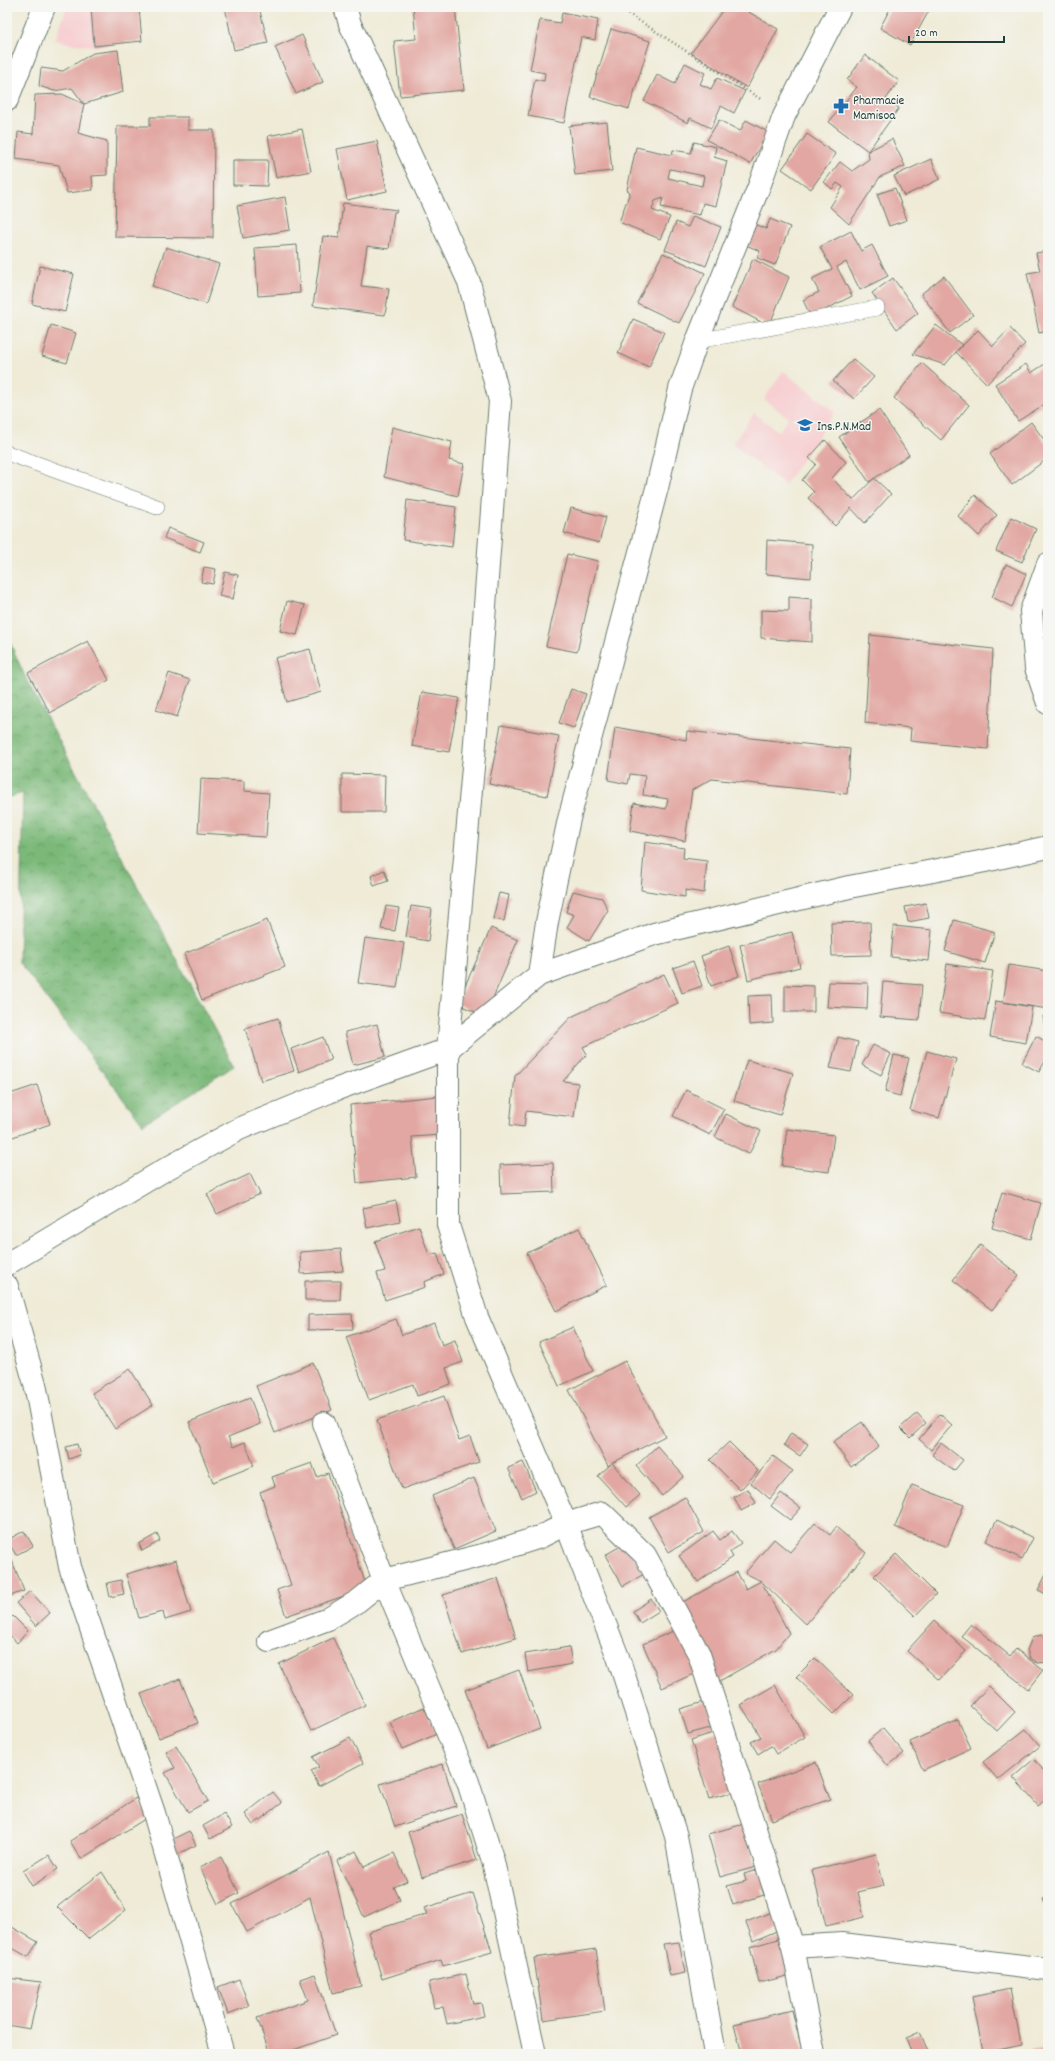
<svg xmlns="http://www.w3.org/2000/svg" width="1055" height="2061" viewBox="0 0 1055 2061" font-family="Dekko,sans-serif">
<defs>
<pattern id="forest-crowns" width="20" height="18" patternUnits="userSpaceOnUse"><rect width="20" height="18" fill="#7cb979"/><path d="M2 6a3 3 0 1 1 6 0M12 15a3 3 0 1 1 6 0" fill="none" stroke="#659864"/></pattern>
</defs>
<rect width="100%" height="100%" fill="#f6f6f2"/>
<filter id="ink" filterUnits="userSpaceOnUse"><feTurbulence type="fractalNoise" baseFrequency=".025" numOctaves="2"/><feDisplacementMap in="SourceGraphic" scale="8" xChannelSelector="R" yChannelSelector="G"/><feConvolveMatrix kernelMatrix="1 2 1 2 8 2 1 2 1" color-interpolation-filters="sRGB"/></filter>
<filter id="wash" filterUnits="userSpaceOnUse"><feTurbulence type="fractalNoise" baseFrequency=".012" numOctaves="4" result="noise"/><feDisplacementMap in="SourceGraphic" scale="16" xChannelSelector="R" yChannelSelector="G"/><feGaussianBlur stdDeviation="0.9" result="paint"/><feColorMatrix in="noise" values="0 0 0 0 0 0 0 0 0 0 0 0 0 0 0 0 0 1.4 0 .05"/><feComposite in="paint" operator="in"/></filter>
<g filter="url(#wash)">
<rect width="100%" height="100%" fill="#efebd7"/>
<path fill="#f7cfd1" d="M 67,7 L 91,7 L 94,46 L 73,44 L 55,40 Z
M 783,371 L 835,412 L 785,485 L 732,444 L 754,413 L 779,432 L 788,418 L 764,399 Z"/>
<path fill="url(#forest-crowns)" stroke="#4e7b56" d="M 7,636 L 27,681 L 234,1066 L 143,1124 L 19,962 L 23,793 L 7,798 Z"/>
<g id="blocks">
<path fill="#e2a7a2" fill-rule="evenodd" d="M 91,7 L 139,7 L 142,41 L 94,46 Z
M 225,7 L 259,7 L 268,43 L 234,50 Z
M 413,7 L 455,7 L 464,90 L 400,96 L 394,41 L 416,39 Z
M 725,7 L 740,7 L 778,29 L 747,88 L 691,53 Z
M 891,7 L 931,7 L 910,45 L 880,28 Z
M 562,13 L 598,20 L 595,40 L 581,37 L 564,123 L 528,116 L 535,79 L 544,81 L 545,73 L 530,70 L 540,20 L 560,23 Z
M 611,29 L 650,41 L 629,109 L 590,97 Z
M 302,35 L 323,82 L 296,94 L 275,47 Z
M 118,50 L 123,92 L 84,104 L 78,133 L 107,141 L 107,175 L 92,176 L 93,190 L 67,193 L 59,165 L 16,159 L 18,132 L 33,134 L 35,95 L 62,94 L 84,104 L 72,88 L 54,91 L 39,86 L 41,68 L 63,71 L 93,53 Z
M 865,55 L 899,81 L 886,99 L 899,108 L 868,151 L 829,122 L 857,87 L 847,80 Z
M 685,63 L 705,73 L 700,84 L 711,89 L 717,78 L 745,91 L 734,113 L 721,106 L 711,128 L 690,118 L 688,123 L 644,101 L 657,75 L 675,84 Z
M 150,117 L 188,117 L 188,130 L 214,130 L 213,238 L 115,237 L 117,126 L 150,126 Z
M 719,120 L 740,131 L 746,120 L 768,132 L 750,164 L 707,140 Z
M 607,122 L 612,171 L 575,175 L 569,126 Z
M 302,129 L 311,171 L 276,178 L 268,136 Z
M 807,134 L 836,154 L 811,189 L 782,169 Z
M 892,139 L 905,166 L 880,177 L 849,224 L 830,207 L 843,187 L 837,183 L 832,189 L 824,182 L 840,162 L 852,171 L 869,159 L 868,151 Z
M 377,141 L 387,191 L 347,200 L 337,149 Z
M 694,142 L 716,147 L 714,157 L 727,161 L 716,206 L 703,203 L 700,215 L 661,207 L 663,198 L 655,201 L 652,210 L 670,217 L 660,239 L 619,222 L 630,192 L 627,190 L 636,147 L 672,155 L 673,150 L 691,153 ZM 670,169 L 704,176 L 702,186 L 668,178 Z
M 931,159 L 940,179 L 904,196 L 894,176 Z
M 233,160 L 268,160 L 267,186 L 233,185 Z
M 895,188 L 907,220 L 889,226 L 877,194 Z
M 285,197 L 290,230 L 243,238 L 237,206 Z
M 343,203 L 397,210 L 396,212 L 394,212 L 389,249 L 367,246 L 361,286 L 389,289 L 385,315 L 313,306 L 323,236 L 339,238 Z
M 693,216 L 721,227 L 706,266 L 665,250 L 676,222 L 688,227 Z
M 770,219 L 790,227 L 775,265 L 757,258 L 760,251 L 746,245 L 754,224 L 766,229 Z
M 851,231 L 861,251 L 872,245 L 888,276 L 860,290 L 846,262 L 837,267 L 852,296 L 811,317 L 803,300 L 819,292 L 812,279 L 832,269 L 820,247 Z
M 297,245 L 300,293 L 258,296 L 255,248 Z
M 166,247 L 219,264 L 206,304 L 152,286 Z
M 1048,251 L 1048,331 L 1039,333 L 1027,273 L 1040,271 L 1036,253 Z
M 663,253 L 705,273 L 679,323 L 637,303 Z
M 753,259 L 789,277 L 769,326 L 732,307 Z
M 40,266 L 74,274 L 65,312 L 32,304 Z
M 944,276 L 973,315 L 950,333 L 921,294 Z
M 893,278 L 918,313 L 897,329 L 872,293 Z
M 633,319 L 664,332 L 649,367 L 618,353 Z
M 51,325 L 76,333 L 67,363 L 42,356 Z
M 936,325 L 962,345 L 956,352 L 978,330 L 993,346 L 1010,328 L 1025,344 L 987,384 L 956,352 L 945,365 L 913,354 Z
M 853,359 L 874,377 L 854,399 L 833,381 Z
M 1048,362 L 1048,402 L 1018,421 L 995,384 L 1026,364 L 1031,373 Z
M 922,363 L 969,405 L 941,440 L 894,398 Z
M 879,410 L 909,455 L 869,482 L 839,437 Z
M 1031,422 L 1048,445 L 1048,458 L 1012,485 L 990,454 Z
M 392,427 L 452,442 L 449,460 L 464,464 L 458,496 L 384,477 Z
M 825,440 L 846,462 L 832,478 L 853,500 L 874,478 L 891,494 L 865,523 L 851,508 L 835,526 L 808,498 L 814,492 L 802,480 L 816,464 L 809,458 Z
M 975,495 L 997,515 L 979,536 L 958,516 Z
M 407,500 L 456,507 L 452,547 L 403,540 Z
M 571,508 L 606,517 L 599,543 L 564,533 Z
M 1011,517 L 1036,529 L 1022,562 L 996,551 Z
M 168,528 L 204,542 L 200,552 L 164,538 Z
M 767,540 L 812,544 L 811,578 L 766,574 Z
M 567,554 L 598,561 L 577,652 L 546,646 Z
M 1006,564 L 1026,574 L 1012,607 L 992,597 Z
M 204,567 L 216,569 L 213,584 L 201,582 Z
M 225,572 L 238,575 L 233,599 L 219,596 Z
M 789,597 L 812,599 L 812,642 L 761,638 L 761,610 L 789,611 Z
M 287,601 L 305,605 L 297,635 L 280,631 Z
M 870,635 L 993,649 L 988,749 L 910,741 L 911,728 L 865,723 Z
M 88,641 L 109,680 L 50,713 L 28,673 Z
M 310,649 L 321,692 L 287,702 L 275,658 Z
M 169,673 L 190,680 L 177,717 L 156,710 Z
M 571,689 L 586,694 L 574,728 L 559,723 Z
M 422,692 L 459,698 L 449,752 L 412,746 Z
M 501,725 L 559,736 L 547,796 L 489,784 Z
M 615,727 L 686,740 L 687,731 L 850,749 L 847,794 L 712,779 L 692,790 L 685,841 L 630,831 L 634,803 L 666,809 L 668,799 L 643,795 L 645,776 L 630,774 L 628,784 L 608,780 Z
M 342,774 L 385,775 L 384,812 L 342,812 Z
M 201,779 L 244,781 L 244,791 L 269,793 L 266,837 L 198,833 Z
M 645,842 L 684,848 L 683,858 L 707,861 L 704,893 L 685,890 L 685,897 L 641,890 Z
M 384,870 L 388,881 L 374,886 L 371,876 Z
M 573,891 L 602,898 L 608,910 L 589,941 L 567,927 L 574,915 L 566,912 Z
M 499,893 L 509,895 L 504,921 L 493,919 Z
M 926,903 L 929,918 L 908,922 L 905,907 Z
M 386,906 L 399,908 L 395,931 L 381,929 Z
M 411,906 L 432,909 L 428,941 L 406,937 Z
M 267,920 L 285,967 L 202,1000 L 184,954 Z
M 954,920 L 995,932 L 985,963 L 945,951 Z
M 870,922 L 871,955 L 832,956 L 831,923 Z
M 894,926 L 932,930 L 929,961 L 891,957 Z
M 491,928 L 518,940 L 485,1016 L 457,1004 Z
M 792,932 L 800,967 L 748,980 L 740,945 Z
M 365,938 L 404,943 L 397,988 L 358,983 Z
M 729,946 L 739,976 L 711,986 L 701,956 Z
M 693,961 L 702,986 L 682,993 L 673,968 Z
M 947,964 L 993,971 L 985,1020 L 939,1013 Z
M 1009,965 L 1048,971 L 1048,1009 L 1003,1002 Z
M 664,974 L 678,1003 L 583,1047 L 587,1054 L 563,1081 L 578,1083 L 574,1117 L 526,1111 L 524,1127 L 510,1125 L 515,1076 L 571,1017 Z
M 829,982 L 868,983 L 867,1009 L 827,1007 Z
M 883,982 L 922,985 L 919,1020 L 880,1017 Z
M 785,985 L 814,986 L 814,1012 L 785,1012 Z
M 772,995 L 773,1023 L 749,1025 L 748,996 Z
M 996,1001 L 1032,1007 L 1026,1043 L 990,1037 Z
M 1043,1016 L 1048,1016 L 1048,1036 L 1046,1036 Z
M 278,1018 L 294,1071 L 261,1081 L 245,1028 Z
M 377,1024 L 385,1057 L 353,1065 L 345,1032 Z
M 1036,1036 L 1048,1043 L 1048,1056 L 1039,1072 L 1022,1063 Z
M 323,1037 L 331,1060 L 299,1072 L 291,1049 Z
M 838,1037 L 858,1042 L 851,1072 L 830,1068 Z
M 873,1045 L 891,1054 L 881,1075 L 862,1065 Z
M 927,1051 L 956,1059 L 939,1118 L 910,1110 Z
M 894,1055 L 909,1058 L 900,1096 L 885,1092 Z
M 747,1060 L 793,1073 L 780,1115 L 734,1101 Z
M 37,1085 L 50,1124 L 7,1139 L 7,1095 Z
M 686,1090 L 724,1109 L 710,1135 L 673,1116 Z
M 438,1096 L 441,1135 L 412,1137 L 416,1177 L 357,1183 L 350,1105 Z
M 726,1114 L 761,1131 L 749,1154 L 715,1137 Z
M 787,1129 L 834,1135 L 829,1172 L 782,1166 Z
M 553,1163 L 554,1192 L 501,1194 L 500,1165 Z
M 250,1174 L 260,1194 L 217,1214 L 207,1194 Z
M 1002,1192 L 1041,1203 L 1031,1239 L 992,1228 Z
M 396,1201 L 400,1221 L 367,1228 L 363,1208 Z
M 419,1226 L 429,1255 L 437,1253 L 444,1274 L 424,1282 L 425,1287 L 385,1300 L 377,1273 L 385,1271 L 375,1241 Z
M 579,1228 L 607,1285 L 556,1311 L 527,1253 Z
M 980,1245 L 1019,1275 L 992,1310 L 953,1280 Z
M 341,1249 L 343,1271 L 301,1274 L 300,1252 Z
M 305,1281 L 341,1281 L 340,1300 L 305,1300 Z
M 352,1314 L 353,1329 L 308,1330 L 308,1315 Z
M 396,1319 L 402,1335 L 434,1323 L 442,1345 L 455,1340 L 463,1362 L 446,1368 L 451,1384 L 417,1396 L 413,1384 L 369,1400 L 346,1337 Z
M 573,1327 L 593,1371 L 559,1386 L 539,1342 Z
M 625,1361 L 665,1436 L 612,1463 L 640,1495 L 626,1507 L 598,1476 L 611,1464 L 608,1466 L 569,1390 Z
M 313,1363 L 332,1410 L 275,1433 L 256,1386 Z
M 130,1369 L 153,1405 L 115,1429 L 92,1393 Z
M 444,1396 L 459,1440 L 470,1436 L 479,1462 L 402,1489 L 377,1420 Z
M 250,1398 L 260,1424 L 228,1437 L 233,1447 L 245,1442 L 254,1466 L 213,1482 L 189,1422 Z
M 917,1413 L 926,1423 L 910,1438 L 900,1428 Z
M 940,1414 L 952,1425 L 931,1450 L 919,1439 Z
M 862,1422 L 879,1447 L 851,1467 L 833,1442 Z
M 791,1433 L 808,1444 L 800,1456 L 784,1445 Z
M 729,1442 L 758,1471 L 740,1490 L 710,1460 Z
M 941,1443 L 963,1460 L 954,1471 L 932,1455 Z
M 77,1444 L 80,1455 L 69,1459 L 66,1447 Z
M 657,1446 L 684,1476 L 662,1496 L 636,1466 Z
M 773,1456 L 793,1471 L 770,1499 L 751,1483 Z
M 523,1462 L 536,1491 L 522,1498 L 508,1468 Z
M 312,1463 L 317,1477 L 328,1473 L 367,1588 L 286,1616 L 277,1590 L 291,1585 L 260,1492 L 275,1486 L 272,1477 Z
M 474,1478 L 496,1531 L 454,1549 L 432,1496 Z
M 912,1485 L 964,1505 L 947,1547 L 895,1527 Z
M 748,1489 L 756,1503 L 741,1511 L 734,1497 Z
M 781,1493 L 801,1508 L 790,1520 L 771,1506 Z
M 685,1497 L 704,1532 L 669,1552 L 649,1517 Z
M 997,1520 L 1033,1538 L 1022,1559 L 986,1541 Z
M 815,1523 L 830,1535 L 836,1527 L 866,1553 L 806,1624 L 761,1581 L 745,1573 L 774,1539 L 790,1552 Z
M 24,1531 L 33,1546 L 16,1555 L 7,1540 Z
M 713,1531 L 720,1540 L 732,1531 L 741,1543 L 730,1552 L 733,1557 L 698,1582 L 679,1556 Z
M 157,1534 L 160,1541 L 142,1551 L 139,1544 Z
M 626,1543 L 644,1574 L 623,1586 L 605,1555 Z
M 7,1548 L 24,1591 L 7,1597 Z
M 896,1554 L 936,1594 L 915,1616 L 874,1576 Z
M 176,1560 L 191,1612 L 165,1620 L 163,1612 L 139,1618 L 126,1574 Z
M 1048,1571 L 1048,1595 L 1038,1590 Z
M 737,1572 L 746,1589 L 761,1581 L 789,1633 L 776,1649 L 716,1683 L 674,1607 Z
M 498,1578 L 516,1638 L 462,1654 L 443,1595 Z
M 121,1580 L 124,1594 L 110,1597 L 107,1583 Z
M 30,1591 L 50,1613 L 36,1626 L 16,1603 Z
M 651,1599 L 659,1611 L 640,1623 L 633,1611 Z
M 13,1616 L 28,1631 L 17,1643 L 7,1632 L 7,1621 Z
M 934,1621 L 966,1651 L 939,1680 L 907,1651 Z
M 971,1624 L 1010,1656 L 1016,1649 L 1043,1670 L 1028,1689 L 961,1636 Z
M 678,1629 L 698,1672 L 662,1688 L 643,1644 Z
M 1041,1635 L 1048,1637 L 1048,1662 L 1038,1663 L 1030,1658 L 1027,1650 L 1032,1638 Z
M 333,1638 L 365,1705 L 311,1731 L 279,1664 Z
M 569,1647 L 572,1664 L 528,1672 L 525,1654 Z
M 815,1658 L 853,1695 L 834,1714 L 796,1677 Z
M 519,1670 L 540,1729 L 487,1749 L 465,1690 Z
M 180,1679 L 198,1723 L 159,1738 L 141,1694 Z
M 775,1685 L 805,1737 L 776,1754 L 771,1746 L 758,1754 L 751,1742 L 761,1737 L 741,1705 Z
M 989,1686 L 1015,1712 L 997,1731 L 970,1706 Z
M 707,1701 L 714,1727 L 688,1734 L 680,1709 Z
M 424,1707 L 437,1734 L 402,1749 L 390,1722 Z
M 958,1720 L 971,1748 L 923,1770 L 910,1742 Z
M 883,1728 L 904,1753 L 888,1766 L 868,1741 Z
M 1026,1729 L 1040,1746 L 998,1780 L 983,1762 Z
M 719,1731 L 737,1791 L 709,1799 L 691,1740 Z
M 350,1738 L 363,1763 L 319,1786 L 311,1771 L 319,1767 L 313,1757 Z
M 176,1746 L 208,1801 L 188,1812 L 165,1773 L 175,1768 L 166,1752 Z
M 1034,1759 L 1048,1776 L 1048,1797 L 1038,1806 L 1013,1777 Z
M 816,1762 L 830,1799 L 772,1820 L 758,1784 Z
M 443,1764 L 456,1806 L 395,1827 L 380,1784 Z
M 273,1792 L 282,1803 L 253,1825 L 245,1814 Z
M 136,1798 L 148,1817 L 81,1859 L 70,1841 Z
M 224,1814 L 232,1827 L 210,1839 L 203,1826 Z
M 462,1814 L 477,1860 L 422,1877 L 408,1832 Z
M 744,1824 L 756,1867 L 720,1877 L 708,1834 Z
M 189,1831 L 196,1845 L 178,1854 L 171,1840 Z
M 356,1851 L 364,1867 L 394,1853 L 407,1881 L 394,1887 L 400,1900 L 364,1917 L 337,1861 Z
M 329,1852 L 361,1986 L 333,1993 L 310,1897 L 247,1932 L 232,1904 Z
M 876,1854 L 884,1886 L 858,1892 L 864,1917 L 826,1926 L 812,1870 Z
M 49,1855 L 58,1869 L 32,1886 L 23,1871 Z
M 221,1857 L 239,1893 L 218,1904 L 200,1867 Z
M 767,1867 L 772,1886 L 762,1889 L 764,1895 L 733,1905 L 727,1886 L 746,1881 L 744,1874 Z
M 102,1872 L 126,1910 L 89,1939 L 57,1907 Z
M 473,1893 L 492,1952 L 443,1966 L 441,1960 L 382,1979 L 368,1932 L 427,1914 L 424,1908 Z
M 1048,1897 L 1048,1913 L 1043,1899 Z
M 772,1912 L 779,1930 L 753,1941 L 746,1922 Z
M 12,1927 L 38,1942 L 28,1957 L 7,1945 L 7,1936 Z
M 781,1938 L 791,1975 L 759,1983 L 750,1947 Z
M 679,1942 L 685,1973 L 670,1976 L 663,1944 Z
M 596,1949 L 605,2011 L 543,2020 L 534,1958 Z
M 315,1974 L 336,2035 L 282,2054 L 270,2054 L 257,2018 L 308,2000 L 300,1979 Z
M 466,1974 L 473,2004 L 481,2003 L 484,2016 L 447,2024 L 443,2007 L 434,2008 L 429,1982 Z
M 7,1978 L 41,1982 L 30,2029 L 7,2025 Z
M 239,1979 L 249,2006 L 228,2014 L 218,1987 Z
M 1010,1989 L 1021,2044 L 983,2052 L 972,1997 Z
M 792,2010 L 803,2054 L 742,2054 L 734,2024 Z
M 920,2032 L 929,2054 L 912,2054 L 906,2038 Z
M 1048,2049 L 1048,2054 L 1025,2054 L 1025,2053 Z"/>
</g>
</g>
<g filter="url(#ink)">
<use href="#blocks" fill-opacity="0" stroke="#687a6d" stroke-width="1"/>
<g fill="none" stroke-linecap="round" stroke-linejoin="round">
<g stroke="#687a6d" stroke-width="16">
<path id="lane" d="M 697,341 L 877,308
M 7,453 L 157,507"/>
</g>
<g stroke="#687a6d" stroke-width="24">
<path id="street" d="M 1048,564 L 1031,611 L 1036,668 L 1048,703
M 7,1264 L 166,1169 L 239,1129 L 329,1092 L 448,1049
M 7,1286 L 35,1384 L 70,1567 L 154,1813 L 223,2054
M 324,1423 L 384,1580 L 468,1782 L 493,1861 L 535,2054
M 269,1641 L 328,1619 L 358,1601 L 384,1580 L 487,1554 L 540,1537 L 566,1524 L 602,1513 L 645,1555 L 699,1654 L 793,1947 L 814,2054
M 793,1947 L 842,1944 L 1048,1969"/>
</g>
<g stroke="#687a6d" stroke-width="24">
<path id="secondary" d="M 345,7 L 350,24 L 469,282 L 500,401 L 474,756 L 448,1049 L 448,1225 L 477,1317 L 566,1524 L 618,1657 L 676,1836 L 715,2054
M 539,975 L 547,922 L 569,819 L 657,488 L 680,389 L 697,341 L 760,184 L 784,116 L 840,7
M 448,1049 L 539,975 L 654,934 L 849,887 L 985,861 L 1048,847"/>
</g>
<g stroke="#687a6d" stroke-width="24">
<path id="primary" d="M 7,100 L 44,7"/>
</g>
<path stroke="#687a6d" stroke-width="2.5" stroke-dasharray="1 3" stroke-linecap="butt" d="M 618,7 L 762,100"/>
<use href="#lane" stroke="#fff" stroke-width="15"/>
<use href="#street" stroke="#fff" stroke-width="22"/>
<use href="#secondary" stroke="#fff" stroke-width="22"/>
<use href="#primary" stroke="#fff" stroke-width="22"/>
</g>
</g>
<defs>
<g id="pharmacy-bare" transform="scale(1.2)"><path d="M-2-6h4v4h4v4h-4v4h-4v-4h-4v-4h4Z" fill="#1f6fb2" stroke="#f6f6f2" stroke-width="2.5" paint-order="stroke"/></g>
<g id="university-bare" transform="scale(1.2)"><path d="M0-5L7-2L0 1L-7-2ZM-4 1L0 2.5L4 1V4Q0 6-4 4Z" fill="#1f6fb2" stroke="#f6f6f2" stroke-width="2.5" paint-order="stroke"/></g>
</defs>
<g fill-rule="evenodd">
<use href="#pharmacy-bare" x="841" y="106"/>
<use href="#university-bare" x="805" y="425"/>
</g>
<g text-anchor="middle" stroke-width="3" stroke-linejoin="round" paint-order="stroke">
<g font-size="13" fill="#1f3d34" stroke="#f6f6f2" text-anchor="start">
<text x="853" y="104">Pharmacie<tspan x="853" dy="15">Mamisoa</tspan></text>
<text x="817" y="430">Ins.P.N.Mad</text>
</g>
</g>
<rect width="1055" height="2061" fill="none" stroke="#f6f6f2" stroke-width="24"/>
<path d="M909 36v6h95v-6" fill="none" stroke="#1f3d34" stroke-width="2"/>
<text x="915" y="36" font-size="12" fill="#1f3d34" stroke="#f6f6f2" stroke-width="3" paint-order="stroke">20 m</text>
</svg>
